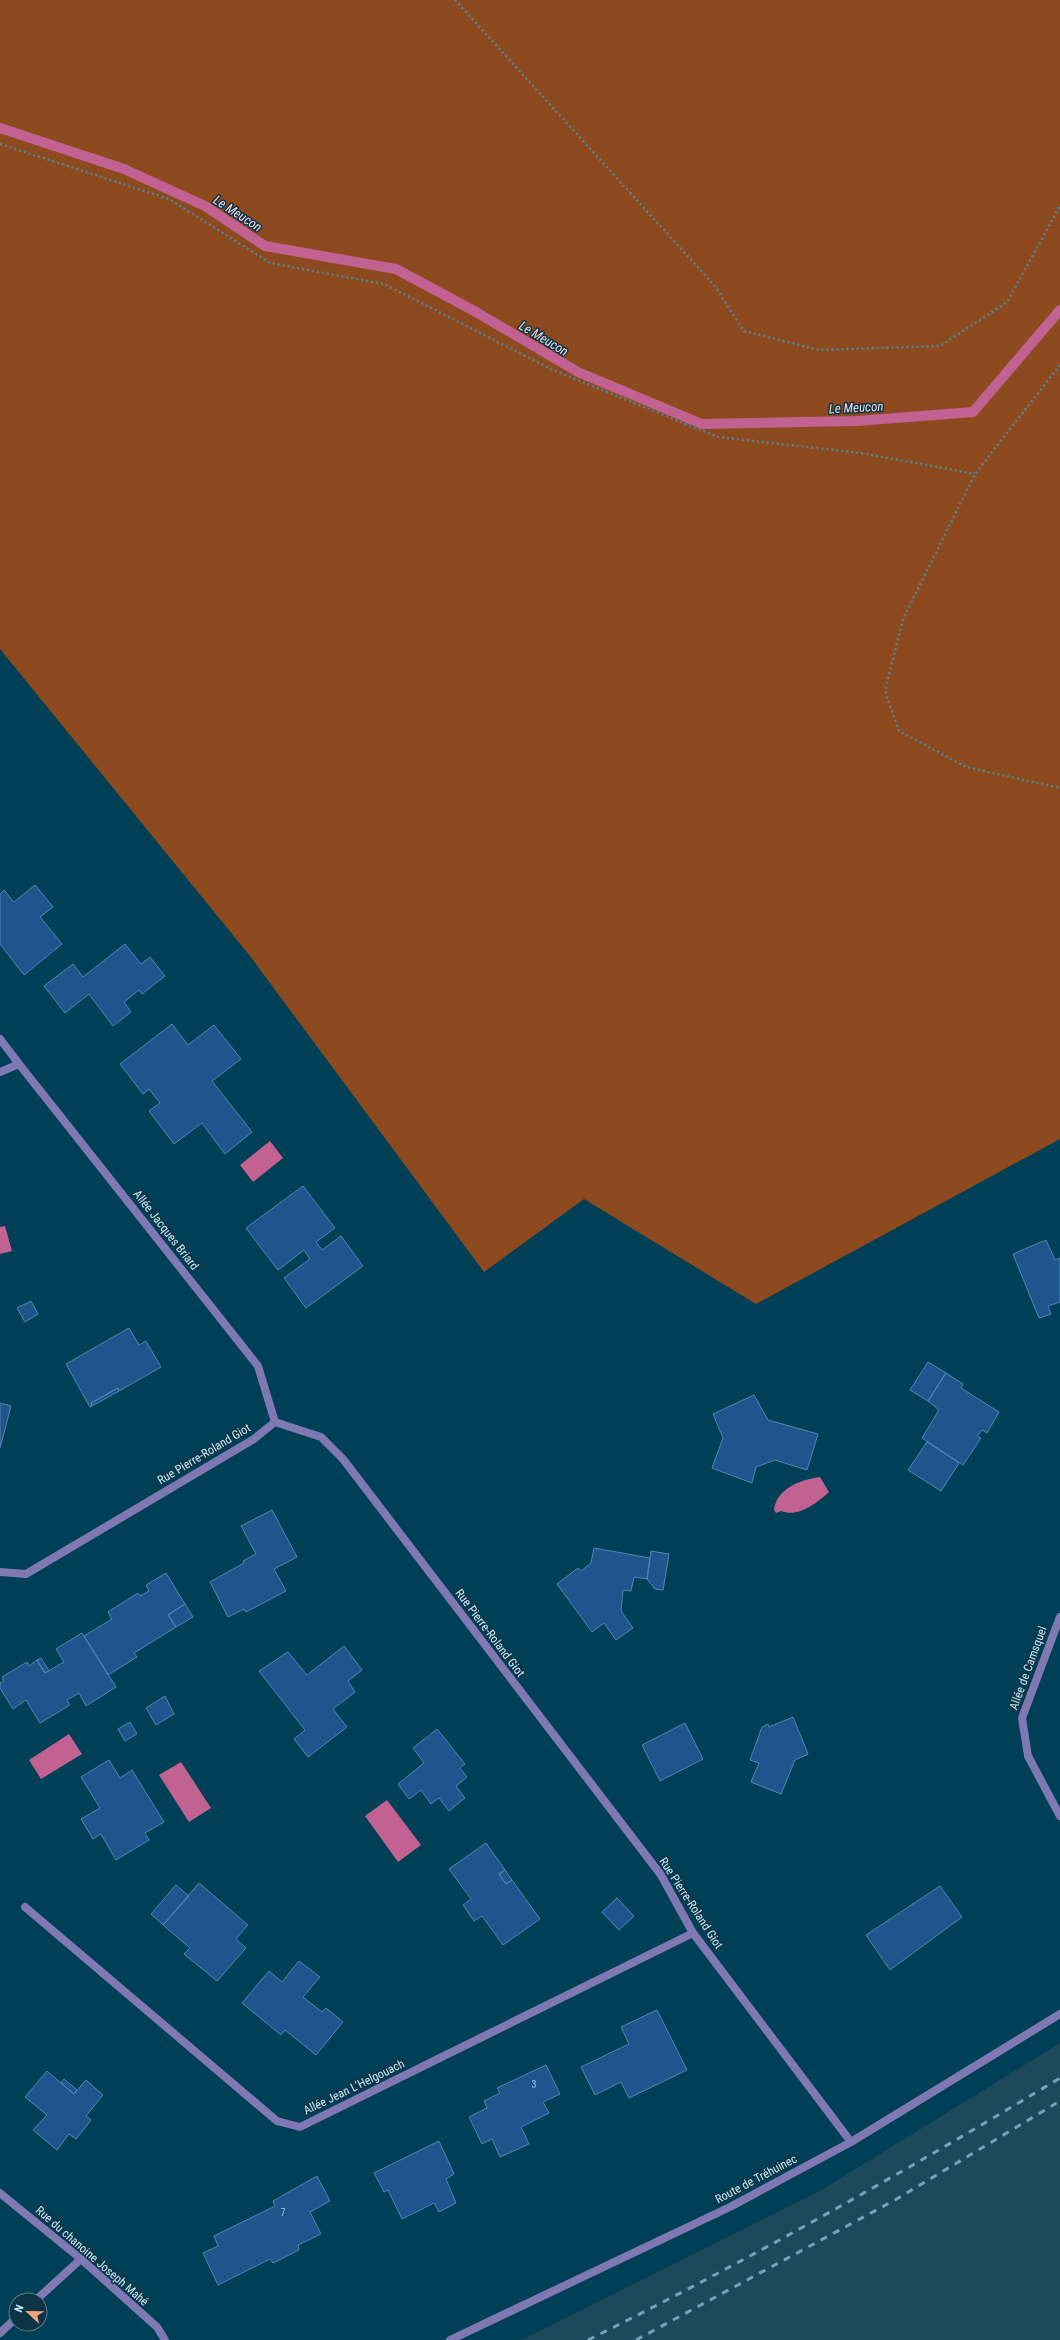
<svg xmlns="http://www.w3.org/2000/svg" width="1060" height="2340" viewBox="0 0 1060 2340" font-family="'Roboto Condensed',sans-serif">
<rect width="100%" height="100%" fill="#004057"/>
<path fill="#1e495d" d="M 1060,2043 L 1060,2340 L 522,2340 L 820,2191 Z"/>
<path fill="#8d4a1e" d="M 0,0 L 1060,0 L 1060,1139 L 756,1304 L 584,1199 L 484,1272 L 250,956 L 0,649 Z"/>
<path fill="#c26292" d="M 270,1141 L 283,1158 L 253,1182 L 240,1165 Z
M 5,1226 L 12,1251 L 0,1254 L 0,1227 Z
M 820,1477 L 829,1492 C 817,1503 798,1518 781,1511 L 776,1513 L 774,1510 C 777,1488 800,1480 820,1477 Z
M 69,1734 L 82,1754 L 41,1779 L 29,1760 Z
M 181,1762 L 211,1808 L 189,1822 L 159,1775 Z
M 387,1800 L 421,1845 L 398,1862 L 365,1816 Z"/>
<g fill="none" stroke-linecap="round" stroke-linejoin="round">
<path stroke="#c26292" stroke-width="10" d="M 0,128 L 124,169 L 205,206 L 265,246 L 396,269 L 476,312 L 578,372 L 702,424 L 857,421 L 973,412 L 1060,310"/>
</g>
<path fill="#1c568d" stroke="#5684b3" d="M 35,885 L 53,907 L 40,917 L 62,944 L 24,975 L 0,944 L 0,894 L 4,890 L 14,902 Z
M 125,944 L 141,964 L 150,957 L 165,976 L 142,994 L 139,990 L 124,1002 L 131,1012 L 113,1026 L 89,994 L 65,1013 L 44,986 L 73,964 L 83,977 Z
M 172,1024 L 188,1045 L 214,1025 L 241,1059 L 212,1081 L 252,1132 L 225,1154 L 202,1123 L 174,1144 L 149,1111 L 160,1103 L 149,1089 L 143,1094 L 120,1064 Z
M 303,1186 L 335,1228 L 316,1242 L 322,1250 L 341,1236 L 363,1266 L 306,1308 L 284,1278 L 310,1259 L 304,1250 L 278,1270 L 246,1228 Z
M 1046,1240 L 1055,1260 L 1060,1258 L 1060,1302 L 1048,1306 L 1051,1314 L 1039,1318 L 1013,1254 Z
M 31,1301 L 38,1314 L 25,1322 L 17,1308 Z
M 129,1328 L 139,1345 L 146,1341 L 161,1367 L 119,1391 L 118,1388 L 91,1403 L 92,1406 L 90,1407 L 66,1364 Z
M 928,1362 L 946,1373 L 928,1401 L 910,1390 Z
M 946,1373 L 963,1384 L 961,1388 L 999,1412 L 987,1433 L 982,1430 L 977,1436 L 981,1438 L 963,1465 L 922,1438 L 939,1410 L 928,1401 Z
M 118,1388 L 119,1391 L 92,1406 L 91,1403 Z
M 754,1395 L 768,1420 L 818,1434 L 807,1470 L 775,1460 L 756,1467 L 752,1483 L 712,1468 L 723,1438 L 713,1414 Z
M 0,1403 L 11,1406 L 0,1448 Z
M 927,1442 L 959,1463 L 941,1491 L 908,1470 Z
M 272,1510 L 297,1557 L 274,1569 L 286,1591 L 246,1612 L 244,1609 L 228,1617 L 210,1582 L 244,1563 L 243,1561 L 256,1554 L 241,1526 Z
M 594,1548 L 650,1558 L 647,1579 L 634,1577 L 631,1591 L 623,1590 L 621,1611 L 633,1628 L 616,1640 L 604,1623 L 592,1632 L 557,1584 L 578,1568 L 581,1571 L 591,1563 Z
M 651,1551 L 669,1554 L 663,1590 L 655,1589 L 647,1579 Z
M 166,1573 L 185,1604 L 168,1615 L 176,1627 L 134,1653 L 137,1657 L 108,1675 L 84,1636 L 112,1619 L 108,1612 L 138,1593 L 140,1596 L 149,1591 L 146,1585 Z
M 185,1604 L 193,1617 L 176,1627 L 168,1615 Z
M 82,1633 L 116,1687 L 86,1706 L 79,1693 L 67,1700 L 70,1705 L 40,1723 L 26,1700 L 13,1709 L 0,1688 L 0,1683 L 4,1681 L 2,1677 L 27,1662 L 29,1666 L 37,1660 L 45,1673 L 64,1662 L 56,1649 Z
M 344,1646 L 362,1670 L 348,1681 L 355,1692 L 333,1709 L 347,1727 L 308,1757 L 294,1739 L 305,1730 L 259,1671 L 288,1652 L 307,1675 Z
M 41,1658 L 49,1671 L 45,1673 L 37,1660 Z
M 165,1696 L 174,1714 L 156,1725 L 146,1708 Z
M 793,1717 L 808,1754 L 795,1760 L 781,1794 L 751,1782 L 759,1763 L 750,1760 L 762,1727 L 768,1724 L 769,1727 Z
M 130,1722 L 137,1734 L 125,1741 L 118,1729 Z
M 685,1723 L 703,1759 L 660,1781 L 642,1745 Z
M 437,1729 L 465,1764 L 460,1768 L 467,1777 L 456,1786 L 465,1798 L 449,1811 L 439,1798 L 431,1804 L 421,1790 L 409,1799 L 398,1784 L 424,1763 L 413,1748 Z
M 109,1760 L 120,1778 L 132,1770 L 164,1822 L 145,1833 L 149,1840 L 116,1860 L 101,1834 L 93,1839 L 81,1819 L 100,1808 L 81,1777 Z
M 486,1843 L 505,1870 L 499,1874 L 506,1884 L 512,1880 L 540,1919 L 503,1945 L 482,1916 L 474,1921 L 463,1905 L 471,1899 L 449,1869 Z
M 505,1870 L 512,1880 L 506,1884 L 499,1874 Z
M 199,1883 L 248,1925 L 236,1939 L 246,1948 L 217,1981 L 184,1954 L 190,1948 L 163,1925 Z
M 176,1885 L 189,1896 L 163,1925 L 151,1914 Z
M 940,1886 L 962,1917 L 890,1970 L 866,1935 Z
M 617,1898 L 634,1916 L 619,1930 L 602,1912 Z
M 299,1961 L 320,1977 L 303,1997 L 322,2012 L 326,2008 L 343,2022 L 316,2055 L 285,2030 L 281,2035 L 242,2003 L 269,1971 L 282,1982 Z
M 657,2010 L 687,2070 L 629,2098 L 621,2082 L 595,2095 L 581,2067 L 629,2044 L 621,2027 Z
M 546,2065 L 560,2094 L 543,2102 L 549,2113 L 521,2127 L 529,2144 L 500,2157 L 492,2139 L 482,2144 L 469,2117 L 487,2108 L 484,2101 L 500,2093 L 497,2088 Z
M 47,2071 L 74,2094 L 86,2080 L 103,2095 L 86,2116 L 91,2120 L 76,2139 L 69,2134 L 57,2150 L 33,2130 L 47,2115 L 25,2097 Z
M 64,2079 L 77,2090 L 74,2094 L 61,2083 Z
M 439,2141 L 454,2174 L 446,2179 L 456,2203 L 439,2212 L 434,2203 L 402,2219 L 388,2190 L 384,2192 L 374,2173 Z
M 317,2176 L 330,2201 L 310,2212 L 321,2234 L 298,2245 L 299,2250 L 273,2263 L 270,2259 L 218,2285 L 203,2253 L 218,2246 L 214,2236 L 275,2206 L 273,2201 Z"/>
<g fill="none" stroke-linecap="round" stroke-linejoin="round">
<path stroke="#52869b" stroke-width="2.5" stroke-dasharray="2 3" stroke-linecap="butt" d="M 455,0 L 714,285 L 744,331 L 819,350 L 940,346 L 1007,302 L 1060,206
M 0,144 L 169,199 L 270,263 L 384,284 L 553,370 L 718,437 L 861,453 L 975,474
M 1060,365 L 975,474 L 903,619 L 885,691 L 899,731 L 966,767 L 1060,788"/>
<path stroke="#8078b2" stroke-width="8" d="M 0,1039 L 19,1064
M 0,1072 L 19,1064 L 258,1366 L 275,1422
M 0,1572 L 26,1574 L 254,1439 L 275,1422 L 321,1437 L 343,1459 L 661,1875 L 693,1933 L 851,2142
M 1060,1617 L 1022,1718 L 1028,1756 L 1060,1816
M 25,1907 L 277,2121 L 300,2127 L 693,1933
M 0,2193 L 81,2259 L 157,2327 L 165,2340
M 36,2300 L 81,2259
M 0,2333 L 16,2318
M 450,2340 L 730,2207 L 851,2142 L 1060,2014"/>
<path stroke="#74a3b7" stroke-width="3" stroke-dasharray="7 7" stroke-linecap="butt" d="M 588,2340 C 749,2260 906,2171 1060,2078
M 636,2340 L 895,2200 L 1060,2101"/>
</g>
<g text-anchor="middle" stroke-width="3" stroke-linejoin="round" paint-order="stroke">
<g font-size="10" fill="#9ec6e2">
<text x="534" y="2088">3</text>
<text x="283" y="2216">7</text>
</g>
<g font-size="12" fill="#c9ecfe" stroke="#0c3445">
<text transform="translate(166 1230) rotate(52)" y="4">Allée Jacques Briard</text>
<text transform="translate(204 1454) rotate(-31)" y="4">Rue Pierre-Roland Giot</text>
<text transform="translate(490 1633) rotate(53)" y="4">Rue Pierre-Roland Giot</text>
<text transform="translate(1028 1668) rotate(-70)" y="4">Allée de Camsquel</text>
<text transform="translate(691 1903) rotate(57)" y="4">Rue Pierre-Roland Giot</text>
<text transform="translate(354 2087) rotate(-26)" y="4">Allée Jean L'Helgouach</text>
<text transform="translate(756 2179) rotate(-28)" y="4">Route de Tréhuinec</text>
<text transform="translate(92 2256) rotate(41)" y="4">Rue du chanoine Joseph Mahé</text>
</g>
<g font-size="13" font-style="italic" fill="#f3d8e3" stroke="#0c3445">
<text transform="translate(238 213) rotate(33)" y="5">Le Meucon</text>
<text transform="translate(544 338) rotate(31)" y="5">Le Meucon</text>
<text transform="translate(856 407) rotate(-3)" y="5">Le Meucon</text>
</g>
</g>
<g transform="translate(28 2312) rotate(292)"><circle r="19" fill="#0c3445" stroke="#587e8f"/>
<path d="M0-3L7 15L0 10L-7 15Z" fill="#efa377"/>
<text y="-6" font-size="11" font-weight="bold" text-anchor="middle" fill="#c9ecfe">N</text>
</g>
</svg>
